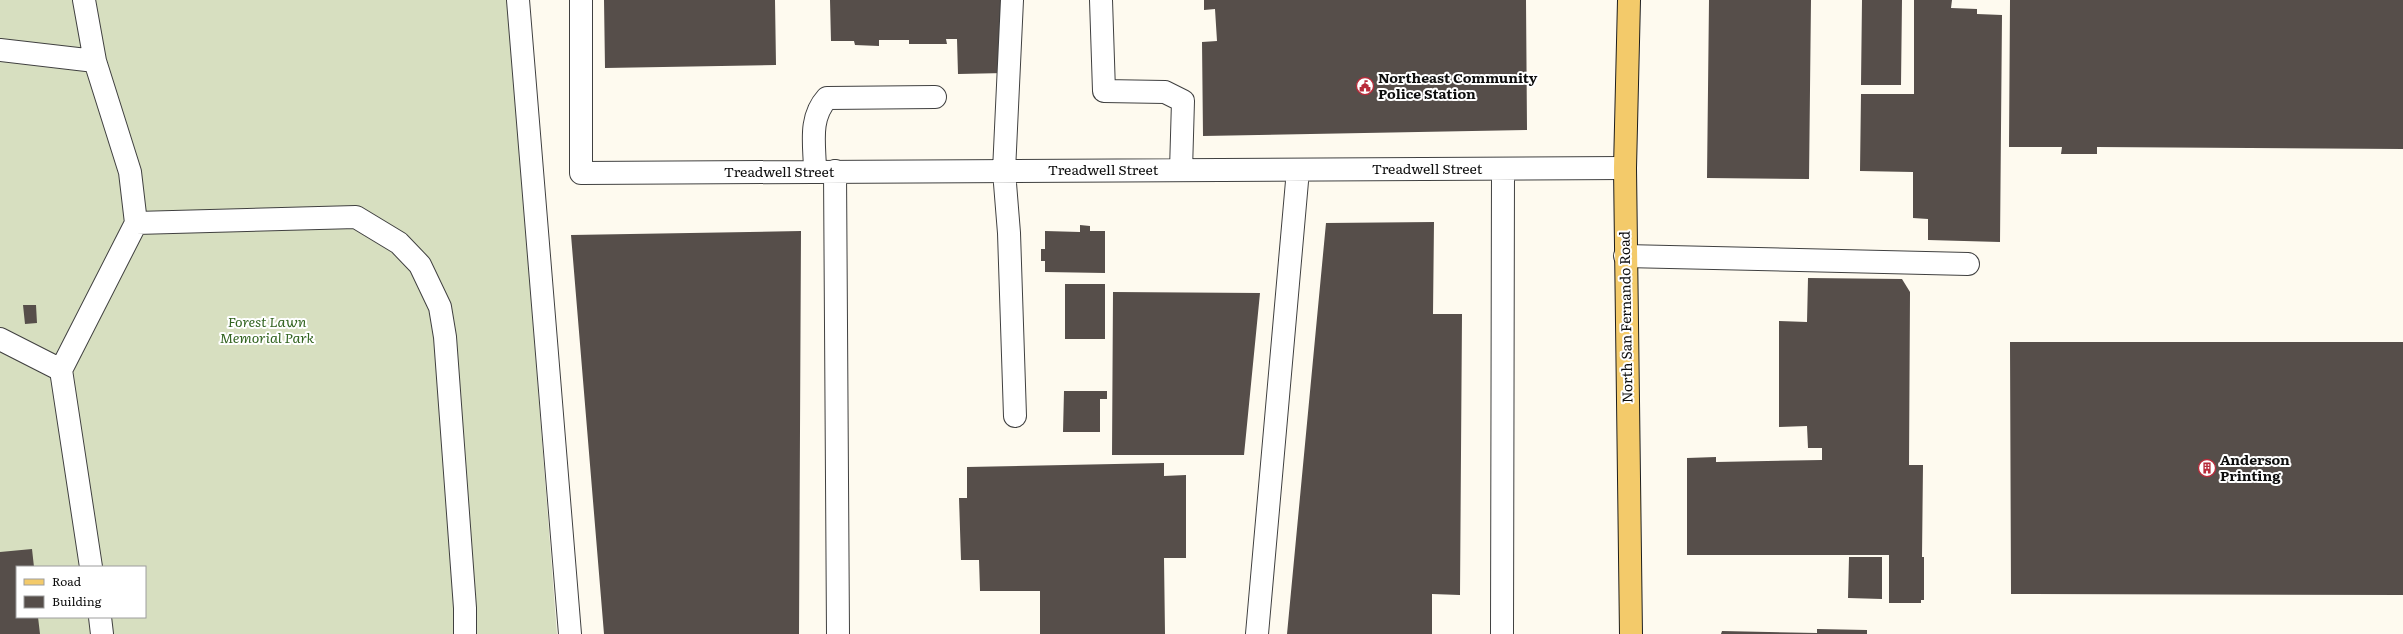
<svg xmlns="http://www.w3.org/2000/svg" width="2403" height="634" viewBox="0 0 2403 634" font-family="Literata,serif">
<rect width="100%" height="100%" fill="#fefaef"/>
<path fill="#d7dfc0" fill-rule="evenodd" d="M 0,0 L 508,0 L 557,634 L 0,634 ZM 17,567 L 145,567 L 145,617 L 17,617 Z"/>
<path fill="#564e4a" d="M 604,0 L 775,0 L 776,65 L 605,68 Z
M 830,0 L 1004,0 L 1005,73 L 958,74 L 957,39 L 946,39 L 947,44 L 909,44 L 909,40 L 879,40 L 879,46 L 855,45 L 854,41 L 831,41 Z
M 1204,0 L 1526,0 L 1527,130 L 1203,136 L 1202,42 L 1217,41 L 1215,9 L 1204,10 Z
M 1709,0 L 1811,0 L 1809,179 L 1707,178 Z
M 1862,0 L 1902,0 L 1901,85 L 1861,85 Z
M 1914,0 L 1952,0 L 1951,8 L 1977,9 L 1977,14 L 2002,15 L 2000,242 L 1928,240 L 1928,219 L 1913,218 L 1913,172 L 1860,171 L 1861,94 L 1914,94 Z
M 2010,0 L 2403,0 L 2403,149 L 2097,147 L 2097,154 L 2061,154 L 2062,147 L 2009,147 Z
M 1434,222 L 1433,314 L 1462,314 L 1460,595 L 1432,594 L 1432,634 L 1287,634 L 1326,223 Z
M 1080,225 L 1090,226 L 1090,231 L 1105,231 L 1105,273 L 1045,272 L 1045,261 L 1041,261 L 1041,249 L 1045,249 L 1045,231 L 1080,232 Z
M 801,231 L 799,634 L 604,634 L 571,235 Z
M 1808,278 L 1902,279 L 1910,292 L 1909,465 L 1923,465 L 1922,557 L 1924,557 L 1924,600 L 1921,600 L 1921,603 L 1889,603 L 1889,555 L 1687,555 L 1687,458 L 1716,457 L 1716,462 L 1822,460 L 1822,448 L 1808,448 L 1807,426 L 1779,427 L 1779,321 L 1807,322 Z
M 1065,284 L 1105,284 L 1105,339 L 1065,339 Z
M 1113,292 L 1260,293 L 1244,455 L 1112,455 Z
M 23,305 L 36,305 L 37,323 L 25,324 Z
M 2010,342 L 2403,342 L 2403,595 L 2011,594 Z
M 1064,391 L 1107,391 L 1107,399 L 1100,399 L 1100,432 L 1063,432 Z
M 1164,463 L 1164,476 L 1186,475 L 1186,558 L 1164,558 L 1165,634 L 1040,634 L 1040,591 L 980,591 L 979,560 L 961,560 L 959,498 L 967,498 L 967,467 Z
M 32,549 L 34,567 L 17,567 L 17,617 L 38,617 L 40,634 L 0,634 L 0,552 Z
M 1849,557 L 1882,557 L 1882,599 L 1848,598 Z
M 1817,629 L 1867,630 L 1867,634 L 1721,634 L 1722,631 L 1817,633 Z"/>
<g fill="none" stroke-linecap="round" stroke-linejoin="round">
<g stroke="#404040" stroke-width="24">
<path id="minor" d="M 84,0 L 95,61 L 130,172 L 136,223 L 61,370 L 91,567
M 518,0 L 570,634
M 581,0 L 581,173 L 1625,168
M 1012,0 L 1004,171 L 1009,233 L 1015,416
M 1101,0 L 1104,91 L 1165,92 L 1183,101 L 1181,170
M 0,50 L 95,61
M 835,171 L 838,634
M 815,172 C 815,146 808,119 827,98 L 935,97
M 136,223 L 356,217 L 399,243 L 420,265 L 440,307 L 445,337 L 465,608 L 465,634
M 1625,256 L 1968,264
M 0,339 L 61,370
M 100,617 L 102,634
M 1257,634 L 1298,170
M 1502,634 L 1503,169"/>
</g>
<g stroke="#1e1e1e" stroke-width="24">
<path id="major" d="M 1629,0 L 1625,168 L 1631,634"/>
</g>
<use href="#minor" stroke="#fff" stroke-width="22"/>
<use href="#major" stroke="#f3ca6a" stroke-width="22"/>
</g>
<defs>
<g id="civic-ring" transform="scale(0.9)"><circle r="9.5" fill="#fff" stroke="#b82b3a" stroke-width="1.5"/><path d="M-.6-6.5H3V-4.5H.6V-3L4-1V1h2V6H-6V1h2V-1L-.6-3ZM-1.2 2.5V6h2.4V2.5Z" fill="#b82b3a"/></g>
<g id="building-ring" transform="scale(0.9)"><circle r="9.5" fill="#fff" stroke="#b82b3a" stroke-width="1.5"/><path d="M-4-6H4V6H1V3H-1V6H-4ZM-2.5-4.3h1.7v1.8h-1.7ZM.8-4.3h1.7v1.8H.8ZM-2.5-1h1.7V.8h-1.7ZM.8-1h1.7V.8H.8Z" fill="#b82b3a"/></g>
</defs>
<g fill-rule="evenodd">
<use href="#civic-ring" x="1365" y="86"/>
<use href="#building-ring" x="2207" y="468"/>
</g>
<g text-anchor="middle" stroke-width="4" stroke-linejoin="round" paint-order="stroke">
<g font-size="14" font-weight="bold" fill="#0d0d0d" stroke="#fff" text-anchor="start">
<text x="1378" y="83">Northeast Community<tspan x="1378" dy="16">Police Station</tspan></text>
<text x="2220" y="465">Anderson<tspan x="2220" dy="16">Printing</tspan></text>
</g>
<g font-size="14" fill="#0d0d0d" stroke="#fff">
<text x="1427" y="174">Treadwell Street</text>
<text x="1103" y="175">Treadwell Street</text>
<text x="779" y="177">Treadwell Street</text>
<text transform="translate(1626 317) rotate(-91)" y="5">North San Fernando Road</text>
</g>
<g font-size="14" font-style="italic" fill="#326320" stroke="#fff">
<text x="267" y="327">Forest Lawn<tspan x="267" dy="16">Memorial Park</tspan></text>
</g>
</g>
<rect x="16" y="566" width="130" height="52" fill="#ffffff" stroke="#9e9e9e"/>
<rect x="24" y="579" width="20" height="6" fill="#f3ca6a" stroke="#9e9e9e"/>
<text x="52" y="586" font-size="12" fill="#0d0d0d">Road</text>
<rect x="24" y="596" width="20" height="12" fill="#564e4a" stroke="#9e9e9e"/>
<text x="52" y="606" font-size="12" fill="#0d0d0d">Building</text>
</svg>
